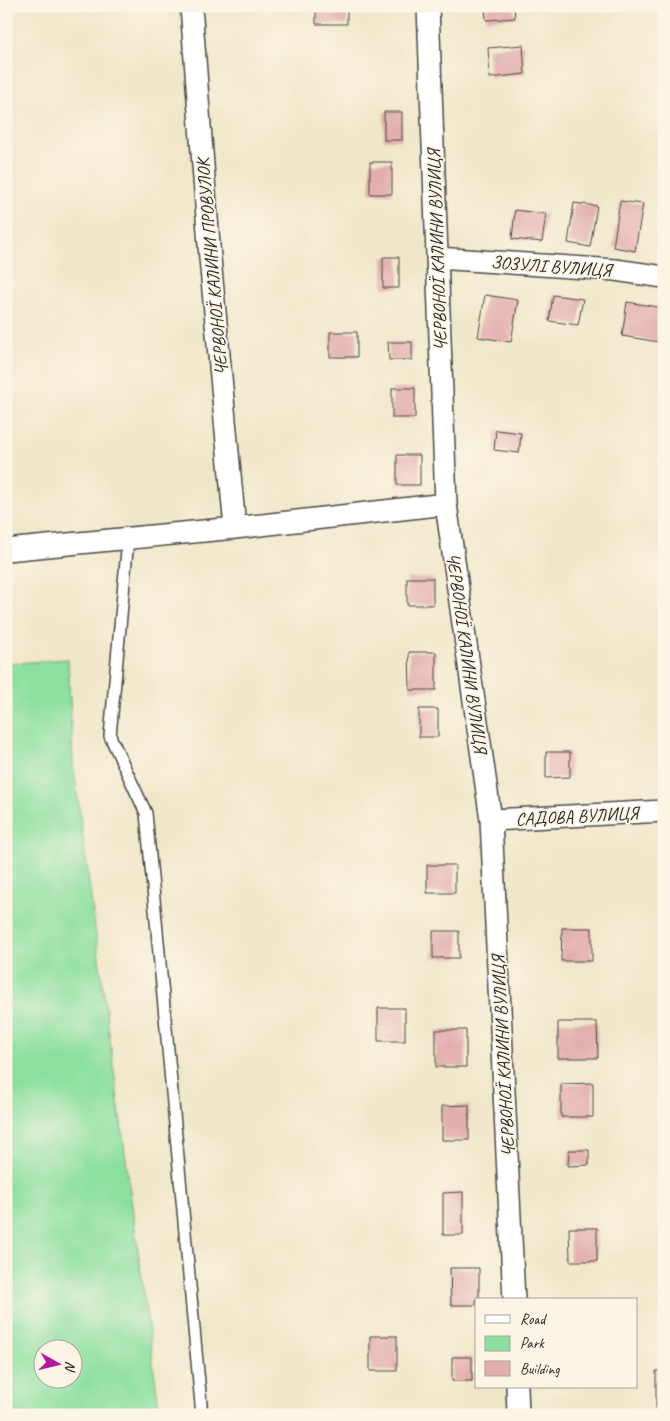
<svg xmlns="http://www.w3.org/2000/svg" width="670" height="1421" viewBox="0 0 670 1421" font-family="Caveat,sans-serif">
<rect width="100%" height="100%" fill="#fcf5e5"/>
<filter id="ink" filterUnits="userSpaceOnUse"><feTurbulence type="fractalNoise" baseFrequency=".02" numOctaves="2"/><feDisplacementMap in="SourceGraphic" scale="10" xChannelSelector="R" yChannelSelector="G"/><feConvolveMatrix kernelMatrix="1 2 1 2 8 2 1 2 1" color-interpolation-filters="sRGB"/></filter>
<filter id="wash" filterUnits="userSpaceOnUse"><feTurbulence type="fractalNoise" baseFrequency=".0096" numOctaves="4" result="noise"/><feDisplacementMap in="SourceGraphic" scale="20" xChannelSelector="R" yChannelSelector="G"/><feGaussianBlur stdDeviation="1.12" result="paint"/><feColorMatrix in="noise" values="0 0 0 0 0 0 0 0 0 0 0 0 0 0 0 0 0 1.4 0 .05"/><feComposite in="paint" operator="in"/></filter>
<g filter="url(#wash)">
<rect width="100%" height="100%" fill="#f0e7ca"/>
<path fill="#8bdfa0" stroke="#5b8566" fill-rule="evenodd" d="M 68,659 L 73,763 L 160,1415 L 6,1415 L 6,664 ZM 42,1348 L 72,1348 L 72,1378 L 42,1378 Z"/>
<g id="blocks">
<path fill="#e2afad" d="M 316,6 L 347,6 L 347,24 L 316,24 Z
M 485,6 L 514,6 L 515,18 L 486,20 Z
M 523,45 L 525,74 L 490,78 L 488,48 Z
M 384,112 L 402,112 L 402,140 L 384,140 Z
M 370,162 L 392,162 L 392,194 L 370,194 Z
M 620,201 L 643,204 L 635,251 L 613,247 Z
M 574,203 L 597,206 L 590,247 L 568,243 Z
M 515,210 L 546,214 L 542,242 L 512,239 Z
M 383,257 L 399,257 L 399,288 L 383,288 Z
M 485,295 L 518,300 L 511,342 L 478,337 Z
M 553,295 L 583,299 L 578,325 L 549,321 Z
M 627,302 L 664,308 L 659,342 L 622,336 Z
M 330,332 L 357,332 L 357,357 L 330,357 Z
M 388,342 L 412,342 L 412,360 L 389,360 Z
M 392,388 L 415,388 L 415,418 L 392,418 Z
M 496,430 L 521,433 L 519,453 L 494,450 Z
M 397,455 L 420,455 L 420,485 L 397,485 Z
M 407,578 L 433,578 L 433,605 L 407,605 Z
M 409,652 L 436,652 L 436,690 L 410,690 Z
M 419,709 L 438,709 L 438,737 L 419,737 Z
M 546,752 L 570,752 L 570,777 L 546,778 Z
M 661,763 L 664,763 L 664,790 L 660,790 Z
M 427,865 L 455,865 L 455,893 L 427,893 Z
M 562,928 L 592,928 L 592,961 L 561,961 Z
M 433,931 L 459,931 L 459,958 L 433,958 Z
M 378,1008 L 405,1008 L 405,1041 L 378,1041 Z
M 558,1022 L 597,1022 L 598,1058 L 558,1058 Z
M 436,1030 L 466,1030 L 466,1067 L 436,1067 Z
M 593,1083 L 593,1117 L 561,1117 L 561,1084 Z
M 469,1105 L 469,1140 L 442,1140 L 442,1106 Z
M 569,1150 L 589,1150 L 589,1165 L 568,1166 Z
M 463,1192 L 463,1235 L 443,1235 L 443,1193 Z
M 569,1228 L 597,1228 L 597,1261 L 570,1261 Z
M 450,1268 L 479,1268 L 479,1300 L 476,1300 L 476,1305 L 451,1305 Z
M 370,1336 L 397,1336 L 397,1371 L 370,1371 Z
M 452,1357 L 472,1357 L 472,1381 L 452,1381 Z
M 656,1371 L 664,1371 L 664,1415 L 656,1415 Z"/>
</g>
</g>
<g filter="url(#ink)">
<use href="#blocks" fill-opacity="0" stroke="#494743" stroke-width="1"/>
<g fill="none" stroke-linecap="round" stroke-linejoin="round">
<g stroke="#494743" stroke-width="14">
<path id="lane" d="M 128,539 L 110,736 L 146,813 L 202,1415"/>
</g>
<g stroke="#494743" stroke-width="24">
<path id="street" d="M 191,6 L 210,258 L 235,528
M 428,6 L 446,504 L 491,820 L 514,1300
M 437,258 L 615,270 L 664,277
M 6,550 L 235,528 L 446,504
M 491,820 L 664,811
M 517,1387 L 518,1415"/>
</g>
<use href="#lane" stroke="#fff" stroke-width="11"/>
<use href="#street" stroke="#fff" stroke-width="21"/>
</g>
</g>
<g text-anchor="middle" stroke-width="4" stroke-linejoin="round" paint-order="stroke">
<g font-size="18" fill="#2b2b2b" stroke="#fcf5e5">
<text transform="translate(437 250) rotate(-92)" y="6">ЧЕРВОНОЇ КАЛИНИ ВУЛИЦЯ</text>
<text transform="translate(551 266) rotate(4)" y="6">ЗОЗУЛІ ВУЛИЦЯ</text>
<text transform="translate(212 267) rotate(-95)" y="6">ЧЕРВОНОЇ КАЛИНИ ПРОВУЛОК</text>
<text transform="translate(467 653) rotate(82)" y="6">ЧЕРВОНОЇ КАЛИНИ ВУЛИЦЯ</text>
<text transform="translate(577 816) rotate(-3)" y="6">САДОВА ВУЛИЦЯ</text>
<text transform="translate(503 1056) rotate(-93)" y="6">ЧЕРВОНОЇ КАЛИНИ ВУЛИЦЯ</text>
</g>
</g>
<rect width="670" height="1421" fill="none" stroke="#fcf5e5" stroke-width="25"/>
<rect x="475" y="1298" width="162" height="90" fill="#fcf5e5" stroke="#a8a49b"/>
<rect x="485" y="1315" width="25" height="8" fill="#ffffff" stroke="#a8a49b"/>
<text x="520" y="1324" font-size="15" fill="#2b2b2b">Road</text>
<rect x="485" y="1336" width="25" height="15" fill="#8bdfa0" stroke="#a8a49b"/>
<text x="520" y="1348" font-size="15" fill="#2b2b2b">Park</text>
<rect x="485" y="1361" width="25" height="15" fill="#e2afad" stroke="#a8a49b"/>
<text x="520" y="1374" font-size="15" fill="#2b2b2b">Building</text>
<g transform="translate(58 1364) rotate(98)"><circle r="24" fill="#fcf5e5" stroke="#a8a49b"/>
<path d="M0-4L9 19L0 12L-9 19Z" fill="#b5179e"/>
<text y="-8" font-size="14" font-weight="bold" text-anchor="middle" fill="#2b2b2b">N</text>
</g>
</svg>
